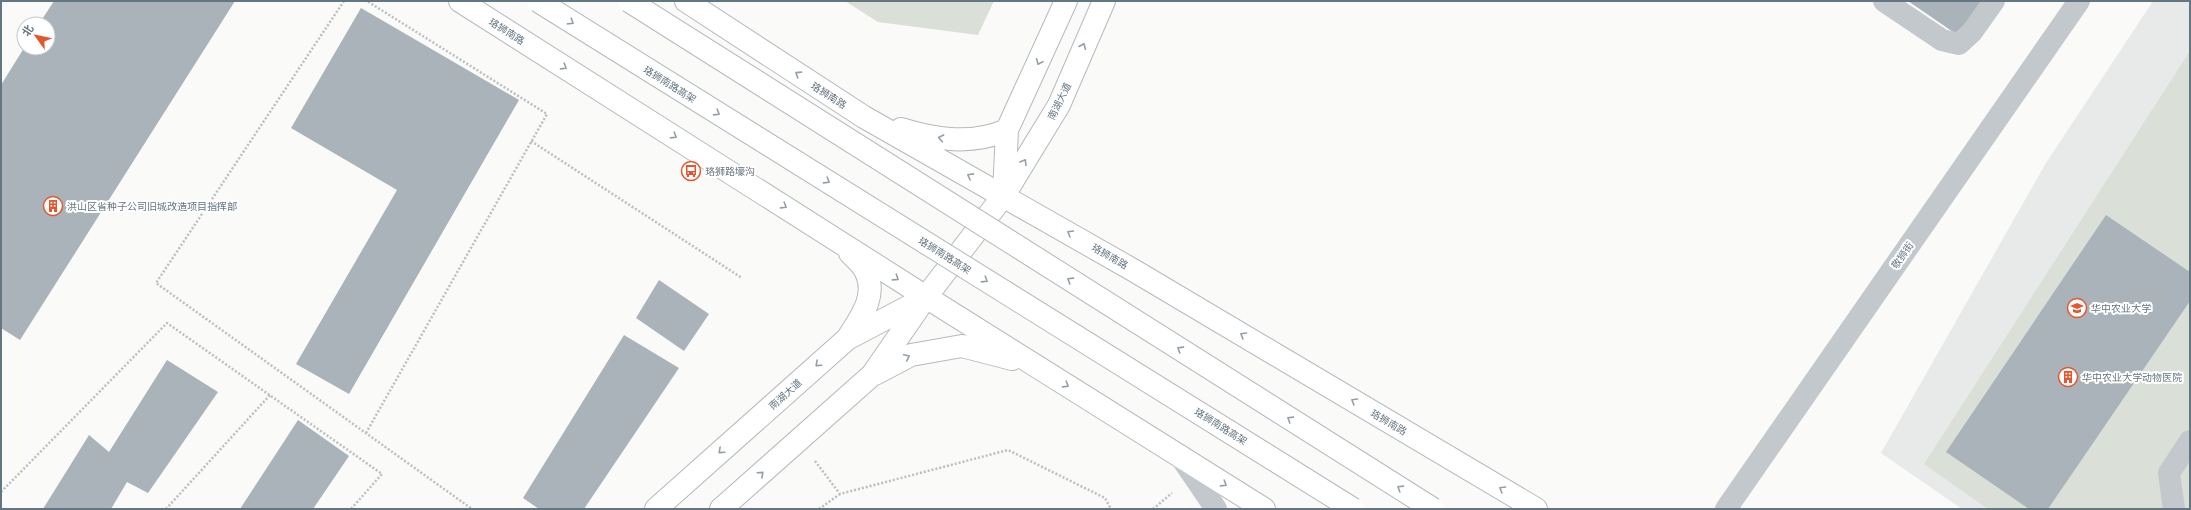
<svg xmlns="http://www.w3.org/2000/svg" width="2191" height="510" viewBox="0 0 2191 510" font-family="'Titillium Web','Noto Sans SC',sans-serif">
<rect width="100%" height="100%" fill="#fafaf8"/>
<path fill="#e8e9e9" d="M 2153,1 L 2190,1 L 2190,509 L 1962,509 L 1881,453 L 2046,163 Z"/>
<path fill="#dadfd7" d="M 845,1 L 994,1 L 978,35 L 878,22 Z
M 2190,51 L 2190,509 L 1988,509 L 1924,464 Z"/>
<path fill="#aab3b9" d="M 54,1 L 235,1 L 20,340 L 1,328 L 1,85 L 24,48 L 48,48 L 48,24 L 39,24 Z
M 1908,1 L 1984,1 L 1959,36 Z
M 361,8 L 519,100 L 349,394 L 296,364 L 397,190 L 291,128 Z
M 2106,215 L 2190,272 L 2190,301 L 2048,509 L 2029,509 L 1946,452 Z
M 659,280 L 709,314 L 684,351 L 636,318 Z
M 624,335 L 679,368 L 584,509 L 539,509 L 523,498 Z
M 167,360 L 218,392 L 148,493 L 127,482 L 111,509 L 43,509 L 89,435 L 109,452 Z
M 298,420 L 349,456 L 313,509 L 240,509 Z"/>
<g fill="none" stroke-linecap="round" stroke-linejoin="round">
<g stroke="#b5babe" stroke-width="24">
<path id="primary" d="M 460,1 L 926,297 L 1264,509
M 686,1 L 864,117 L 1133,270 L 1536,509
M 901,129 C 936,140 972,145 1007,130
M 1004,194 L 1007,130 L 1066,1
M 849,336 C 862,316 878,294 865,270 C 862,264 855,258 850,253
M 875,374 L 911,355 L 962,346 L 1012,359
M 656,509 L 847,339 L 923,299
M 721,509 L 872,375 L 926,297 L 1004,195 L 1059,105 L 1104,1"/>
</g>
<path stroke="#bbbfc2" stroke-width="2.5" stroke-dasharray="2 2" stroke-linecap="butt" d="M 344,1 L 156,283 L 472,509
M 531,141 L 742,278
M 366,433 L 547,114 L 367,1
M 815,461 L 840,494 L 1008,450 L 1105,498 L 1111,509
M 1,492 L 167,323 L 382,474 L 351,509
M 166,509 L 270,395
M 819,509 L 840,494
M 1153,509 L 1172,493"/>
<path stroke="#c3c8cc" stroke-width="22" d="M 1884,1 L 1942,40 L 1959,44 L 1972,32 L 1994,1
M 1180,456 L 1216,509
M 2174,509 L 2169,473 L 2190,441"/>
<path stroke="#c3c8cc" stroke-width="22" d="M 1726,509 L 2079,1"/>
<use href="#primary" stroke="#fff" stroke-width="22"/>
<g stroke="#b4b9bd" stroke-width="24" stroke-linecap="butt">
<path id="trunk-bridge" d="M 538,1 L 1353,509
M 629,1 L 1433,509"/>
</g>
<use href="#trunk-bridge" stroke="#fff" stroke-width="22"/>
</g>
<defs><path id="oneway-chevron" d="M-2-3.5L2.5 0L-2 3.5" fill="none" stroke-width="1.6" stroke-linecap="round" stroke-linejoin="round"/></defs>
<g stroke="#939fa8">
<use href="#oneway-chevron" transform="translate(571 22) rotate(32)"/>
<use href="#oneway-chevron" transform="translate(1083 46) rotate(-67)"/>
<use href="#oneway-chevron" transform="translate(1039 62) rotate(114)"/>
<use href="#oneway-chevron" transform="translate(564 67) rotate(32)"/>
<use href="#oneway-chevron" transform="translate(798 74) rotate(-147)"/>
<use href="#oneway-chevron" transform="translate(717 113) rotate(32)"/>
<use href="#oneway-chevron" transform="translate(674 136) rotate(32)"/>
<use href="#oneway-chevron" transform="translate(941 138) rotate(-169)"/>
<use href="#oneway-chevron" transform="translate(1024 162) rotate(-59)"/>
<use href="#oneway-chevron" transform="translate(970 176) rotate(-151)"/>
<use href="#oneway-chevron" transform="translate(827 181) rotate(32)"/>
<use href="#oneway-chevron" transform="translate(784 206) rotate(32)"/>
<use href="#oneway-chevron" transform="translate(1070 233) rotate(-150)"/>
<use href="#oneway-chevron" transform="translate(896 278) rotate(33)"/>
<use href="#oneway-chevron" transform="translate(985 280) rotate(32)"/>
<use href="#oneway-chevron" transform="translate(1070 280) rotate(-148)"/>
<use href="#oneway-chevron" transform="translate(1243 335) rotate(-149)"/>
<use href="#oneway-chevron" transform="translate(1180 349) rotate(-148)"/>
<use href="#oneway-chevron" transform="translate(907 357) rotate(-25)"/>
<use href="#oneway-chevron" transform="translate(818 364) rotate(138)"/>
<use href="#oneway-chevron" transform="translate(1066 385) rotate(32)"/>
<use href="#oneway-chevron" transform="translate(1354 401) rotate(-149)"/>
<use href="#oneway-chevron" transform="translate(1290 419) rotate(-148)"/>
<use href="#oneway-chevron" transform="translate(721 451) rotate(138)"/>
<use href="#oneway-chevron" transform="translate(761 474) rotate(-42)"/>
<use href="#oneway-chevron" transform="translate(1224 484) rotate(32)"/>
<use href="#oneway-chevron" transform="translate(1400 488) rotate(-148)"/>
<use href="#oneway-chevron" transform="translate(1502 489) rotate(-149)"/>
</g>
<defs>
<g id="bus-ring" transform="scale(1)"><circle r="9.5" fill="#fff" stroke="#e4572e" stroke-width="1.5"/><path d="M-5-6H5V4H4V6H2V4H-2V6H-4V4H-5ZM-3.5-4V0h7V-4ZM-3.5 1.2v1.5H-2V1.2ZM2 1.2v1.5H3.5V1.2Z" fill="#e4572e"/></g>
<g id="building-ring" transform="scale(1)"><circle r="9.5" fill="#fff" stroke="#e4572e" stroke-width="1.5"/><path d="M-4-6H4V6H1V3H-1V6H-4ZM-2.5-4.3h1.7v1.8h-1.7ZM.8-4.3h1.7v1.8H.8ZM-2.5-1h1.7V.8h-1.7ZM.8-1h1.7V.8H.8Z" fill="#e4572e"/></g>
<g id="university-ring" transform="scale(1)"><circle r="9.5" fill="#fff" stroke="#e4572e" stroke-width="1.5"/><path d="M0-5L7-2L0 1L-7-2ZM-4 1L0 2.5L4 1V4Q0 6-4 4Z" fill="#e4572e"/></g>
</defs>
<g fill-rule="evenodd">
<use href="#bus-ring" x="691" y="171"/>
<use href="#building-ring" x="53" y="206"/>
<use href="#university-ring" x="2077" y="308"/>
<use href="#building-ring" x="2068" y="377"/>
</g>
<g text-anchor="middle" stroke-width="4" stroke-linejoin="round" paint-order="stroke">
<g font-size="10" fill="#657683" stroke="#fff">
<text transform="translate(507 31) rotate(32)" y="4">珞狮南路</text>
<text transform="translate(670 84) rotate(32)" y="4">珞狮南路高架</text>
<text transform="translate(829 95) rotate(33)" y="4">珞狮南路</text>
<text transform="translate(1059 101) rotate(-64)" y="4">南湖大道</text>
<text transform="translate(945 255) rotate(32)" y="4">珞狮南路高架</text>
<text transform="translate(1902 255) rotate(-55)" y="4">敬狮街</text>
<text transform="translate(1110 256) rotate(30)" y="4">珞狮南路</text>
<text transform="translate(785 394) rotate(-42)" y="4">南湖大道</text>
<text transform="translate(1389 422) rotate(31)" y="4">珞狮南路</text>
<text transform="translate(1221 426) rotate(32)" y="4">珞狮南路高架</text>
</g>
<g font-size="10" fill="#657683" stroke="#fff" text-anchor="start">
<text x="705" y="175">珞狮路壕沟</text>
<text x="67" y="210">洪山区省种子公司旧城改造项目指挥部</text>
<text x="2091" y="312">华中农业大学</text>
<text x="2082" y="381">华中农业大学动物医院</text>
</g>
</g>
<rect width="2191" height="510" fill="none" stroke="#657683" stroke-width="4"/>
<g transform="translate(36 36) rotate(303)"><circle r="19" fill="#ffffff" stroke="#c1c8cd"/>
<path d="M0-3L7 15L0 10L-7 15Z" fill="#e4572e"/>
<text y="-6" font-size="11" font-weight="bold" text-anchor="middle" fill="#657683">北</text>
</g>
</svg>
